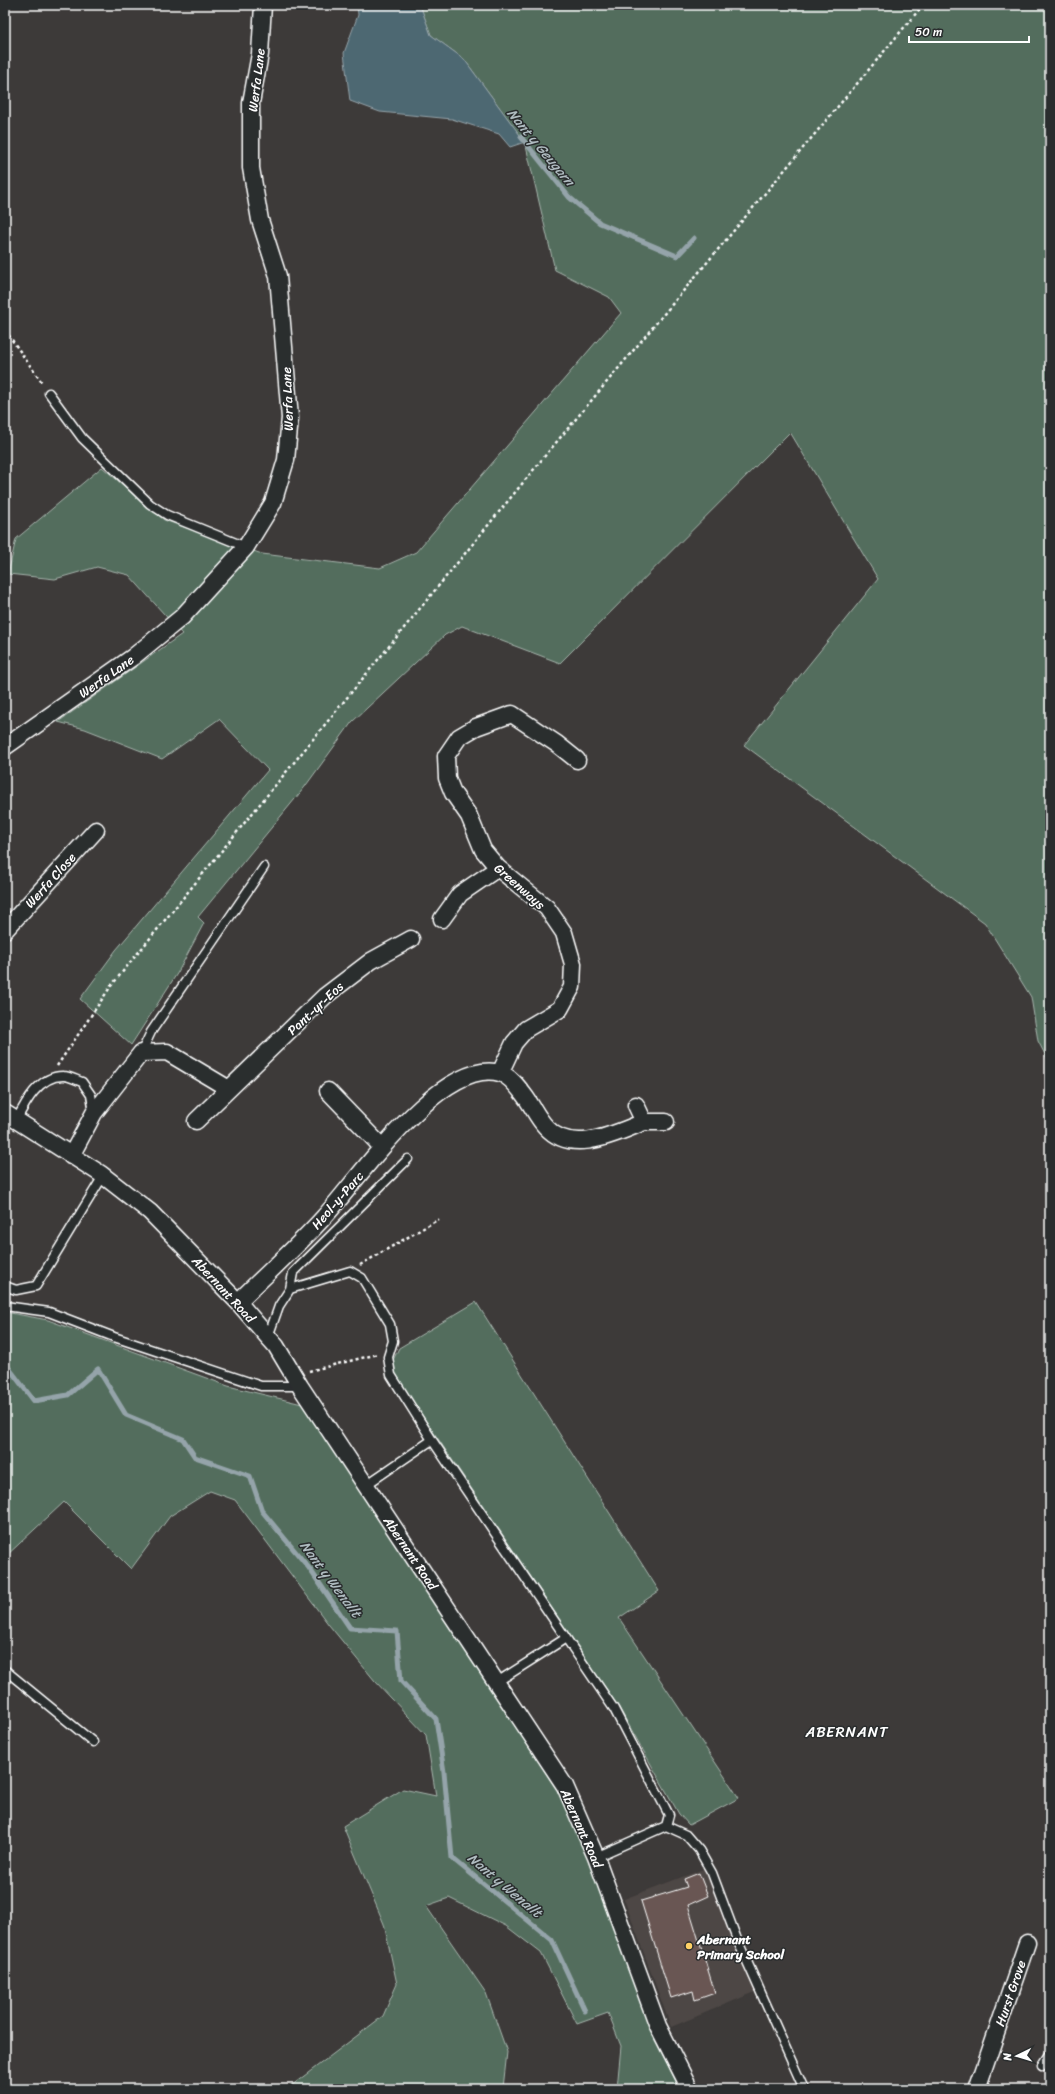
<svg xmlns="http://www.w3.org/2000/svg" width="1055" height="2094" viewBox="0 0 1055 2094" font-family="Sriracha,sans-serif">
<rect width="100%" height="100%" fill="#3d3a39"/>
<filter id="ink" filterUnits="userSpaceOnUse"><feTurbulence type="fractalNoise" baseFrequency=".025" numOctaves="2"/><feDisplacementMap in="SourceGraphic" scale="8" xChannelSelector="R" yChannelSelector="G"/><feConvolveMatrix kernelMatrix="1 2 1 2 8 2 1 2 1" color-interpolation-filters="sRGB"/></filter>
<g filter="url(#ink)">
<path fill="#4e4745" d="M 706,1868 L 755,1992 L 671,2027 L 624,1899 Z"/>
<path fill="#526d5d" stroke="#a8b6ae" d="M 420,5 L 1050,5 L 1050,1064 L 1038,1041 L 1031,997 L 985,923 L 744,745 L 878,579 L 790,432 L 560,663 L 462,626 L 445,635 L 352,722 L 304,788 L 198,917 L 204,923 L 178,972 L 131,1045 L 80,999 L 116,950 L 268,770 L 219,719 L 162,759 L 85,729 L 58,722 L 182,634 L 129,575 L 97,567 L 55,579 L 8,574 L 16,539 L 102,467 L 164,520 L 262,554 L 380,568 L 416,552 L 621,313 L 609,297 L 555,270 L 525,142 L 464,59 L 431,35 Z
M 476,1302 L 659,1591 L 619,1618 L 739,1798 L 689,1825 L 679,1814 L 618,1706 L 395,1375 L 393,1360 L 399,1348 Z
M 5,1312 L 48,1320 L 228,1386 L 302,1404 L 557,1790 L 576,1827 L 652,2034 L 680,2089 L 617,2089 L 621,2046 L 608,2013 L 577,2024 L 541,1953 L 506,1926 L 449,1898 L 426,1906 L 486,1993 L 507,2052 L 503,2088 L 287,2089 L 383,2016 L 397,1984 L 384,1924 L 343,1826 L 403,1789 L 436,1796 L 426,1735 L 375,1681 L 329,1625 L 235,1500 L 210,1491 L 170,1516 L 131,1569 L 64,1502 L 5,1557 Z"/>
<path fill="#4e6772" stroke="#95a4aa" d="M 357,5 L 420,5 L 431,35 L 464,59 L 525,142 L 510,147 L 499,134 L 452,119 L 380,112 L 350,101 L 344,53 L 358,15 Z"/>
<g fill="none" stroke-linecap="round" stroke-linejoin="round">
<path stroke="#95a4aa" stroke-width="5" d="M 521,137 L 569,197 L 600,223 L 677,256 L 694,238
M 5,1363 L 34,1401 L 68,1395 L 98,1369 L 126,1415 L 183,1439 L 195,1457 L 250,1476 L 262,1511 L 309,1568 L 350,1628 L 397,1631 L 401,1681 L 436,1719 L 444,1772 L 452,1858 L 552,1940 L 585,2011"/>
</g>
<path fill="#695753" stroke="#fff" d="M 699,1873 L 708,1896 L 688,1905 L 715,1993 L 695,2000 L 693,1991 L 671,1998 L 641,1901 L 687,1887 L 684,1879 Z"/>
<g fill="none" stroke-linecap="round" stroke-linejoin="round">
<g stroke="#fff" stroke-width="11">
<path id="service" d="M 49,393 L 82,438 L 150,504 L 167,515 L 246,547
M 141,1053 L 151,1032 L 264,867
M 16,1121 C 25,1103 39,1075 64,1076 C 69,1076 76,1080 82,1082 L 91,1095 L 94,1112
M 5,1286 L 16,1290 L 36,1286 L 103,1176
M 290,1289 L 293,1273 L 408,1159
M 5,1306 L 49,1312 L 114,1337 L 261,1386 L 300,1386
M 268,1337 L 279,1306 L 290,1289 L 350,1271 L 362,1278 L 390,1324 L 393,1341 L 388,1357 L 391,1375 L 432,1440 L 614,1709 L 669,1815 L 666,1826 L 596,1857
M 366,1485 L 432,1440
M 5,1670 L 93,1742
M 497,1682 L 566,1638
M 666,1826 L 686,1835 L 699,1850 L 712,1873 L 736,1937 L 804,2089
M 1043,2065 L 1050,2054"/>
</g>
<g stroke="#fff" stroke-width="19">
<path id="minor" d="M 5,747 L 133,657 L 182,617 L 246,547 L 273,503 L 286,460 L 290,418 L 278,276 L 260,220 L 251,168 L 251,103 L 260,54 L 263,5
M 442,919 L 460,894 L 498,868
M 5,930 L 96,830
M 500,1073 L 514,1043 L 526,1029 L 560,1009 L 572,987 L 573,964 L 564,933 L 547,908 L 498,868 L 483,850 L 469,816 L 453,793 L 447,778 L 446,756 L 459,737 L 476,727 L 512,714 L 557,744 L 577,760
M 328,1091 L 381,1146
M 636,1105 L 644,1122 L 666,1122
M 5,1113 L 101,1174 L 150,1212 L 238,1302 L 268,1337 L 276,1346 L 300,1386 L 565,1786 L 596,1857 L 658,2026 L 690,2089
M 196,1121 L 325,996 L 371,961 L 411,939
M 71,1156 L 94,1113 L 141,1053 L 167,1052 L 229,1089
M 238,1302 C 266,1274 297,1247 324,1217 C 358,1180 441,1057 500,1073 C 510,1076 518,1087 524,1095 C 532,1105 537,1118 546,1127 C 572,1156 616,1133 644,1122
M 977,2089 L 1027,1943"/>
</g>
<path stroke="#fff" stroke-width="2.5" stroke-dasharray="3 3" stroke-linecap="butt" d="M 5,330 L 43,384
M 57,1066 L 111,986 L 544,457 L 923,5
M 5,1141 L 9,1133
M 360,1265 L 439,1219
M 309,1371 L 378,1354"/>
<use href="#service" stroke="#2a2d2e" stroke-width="8"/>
<use href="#minor" stroke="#2a2d2e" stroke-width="16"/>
</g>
</g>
<circle fill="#ffd166" stroke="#2a2d2e" stroke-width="1.5" cx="689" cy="1946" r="4"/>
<g text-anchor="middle" stroke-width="3" stroke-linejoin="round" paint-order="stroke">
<g font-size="13" fill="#fff" stroke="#2a2d2e">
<text transform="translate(256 80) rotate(-83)" y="5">Werfa Lane</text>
<text transform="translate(287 399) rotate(-92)" y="5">Werfa Lane</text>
<text transform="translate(106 676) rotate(-35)" y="5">Werfa Lane</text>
<text transform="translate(50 880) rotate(-48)" y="5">Werfa Close</text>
<text transform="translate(520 886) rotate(41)" y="5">Greenways</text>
<text transform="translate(315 1008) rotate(-43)" y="5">Pant-yr-Eos</text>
<text transform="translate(337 1200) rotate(-49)" y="5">Heol-y-Parc</text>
<text transform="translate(224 1289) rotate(47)" y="5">Abernant Road</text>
<text transform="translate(411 1553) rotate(56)" y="5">Abernant Road</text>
<text transform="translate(582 1828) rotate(66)" y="5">Abernant Road</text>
<text transform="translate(1010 1993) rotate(-71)" y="5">Hurst Grove</text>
</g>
<g font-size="13" font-weight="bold" fill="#fff" stroke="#2a2d2e" text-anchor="start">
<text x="697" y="1944">Abernant<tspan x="697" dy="15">Primary School</tspan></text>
</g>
<g font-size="14" font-style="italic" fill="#afbbc0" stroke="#2a2d2e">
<text transform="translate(541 147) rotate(50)" y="5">Nant y Geugarn</text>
<text transform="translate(331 1579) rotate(53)" y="5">Nant y Wenallt</text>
<text transform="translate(505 1885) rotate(40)" y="5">Nant y Wenallt</text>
</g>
<g font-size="15" letter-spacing="1" fill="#fff" stroke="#2a2d2e">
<text x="847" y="1737">ABERNANT</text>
</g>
</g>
<rect width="1055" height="2094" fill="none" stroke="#2a2d2e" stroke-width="20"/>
<rect x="10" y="10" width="1035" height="2074" fill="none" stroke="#fff" stroke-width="1.5" filter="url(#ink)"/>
<g transform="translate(1017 2056) rotate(265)" stroke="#2a2d2e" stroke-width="3" paint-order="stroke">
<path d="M0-3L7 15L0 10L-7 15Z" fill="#ffffff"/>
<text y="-6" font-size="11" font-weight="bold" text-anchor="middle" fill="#ffffff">N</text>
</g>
<path d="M909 36v6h120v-6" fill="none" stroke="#ffffff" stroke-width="2"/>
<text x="915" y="36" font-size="12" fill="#ffffff" stroke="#2a2d2e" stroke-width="3" paint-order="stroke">50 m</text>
</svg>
